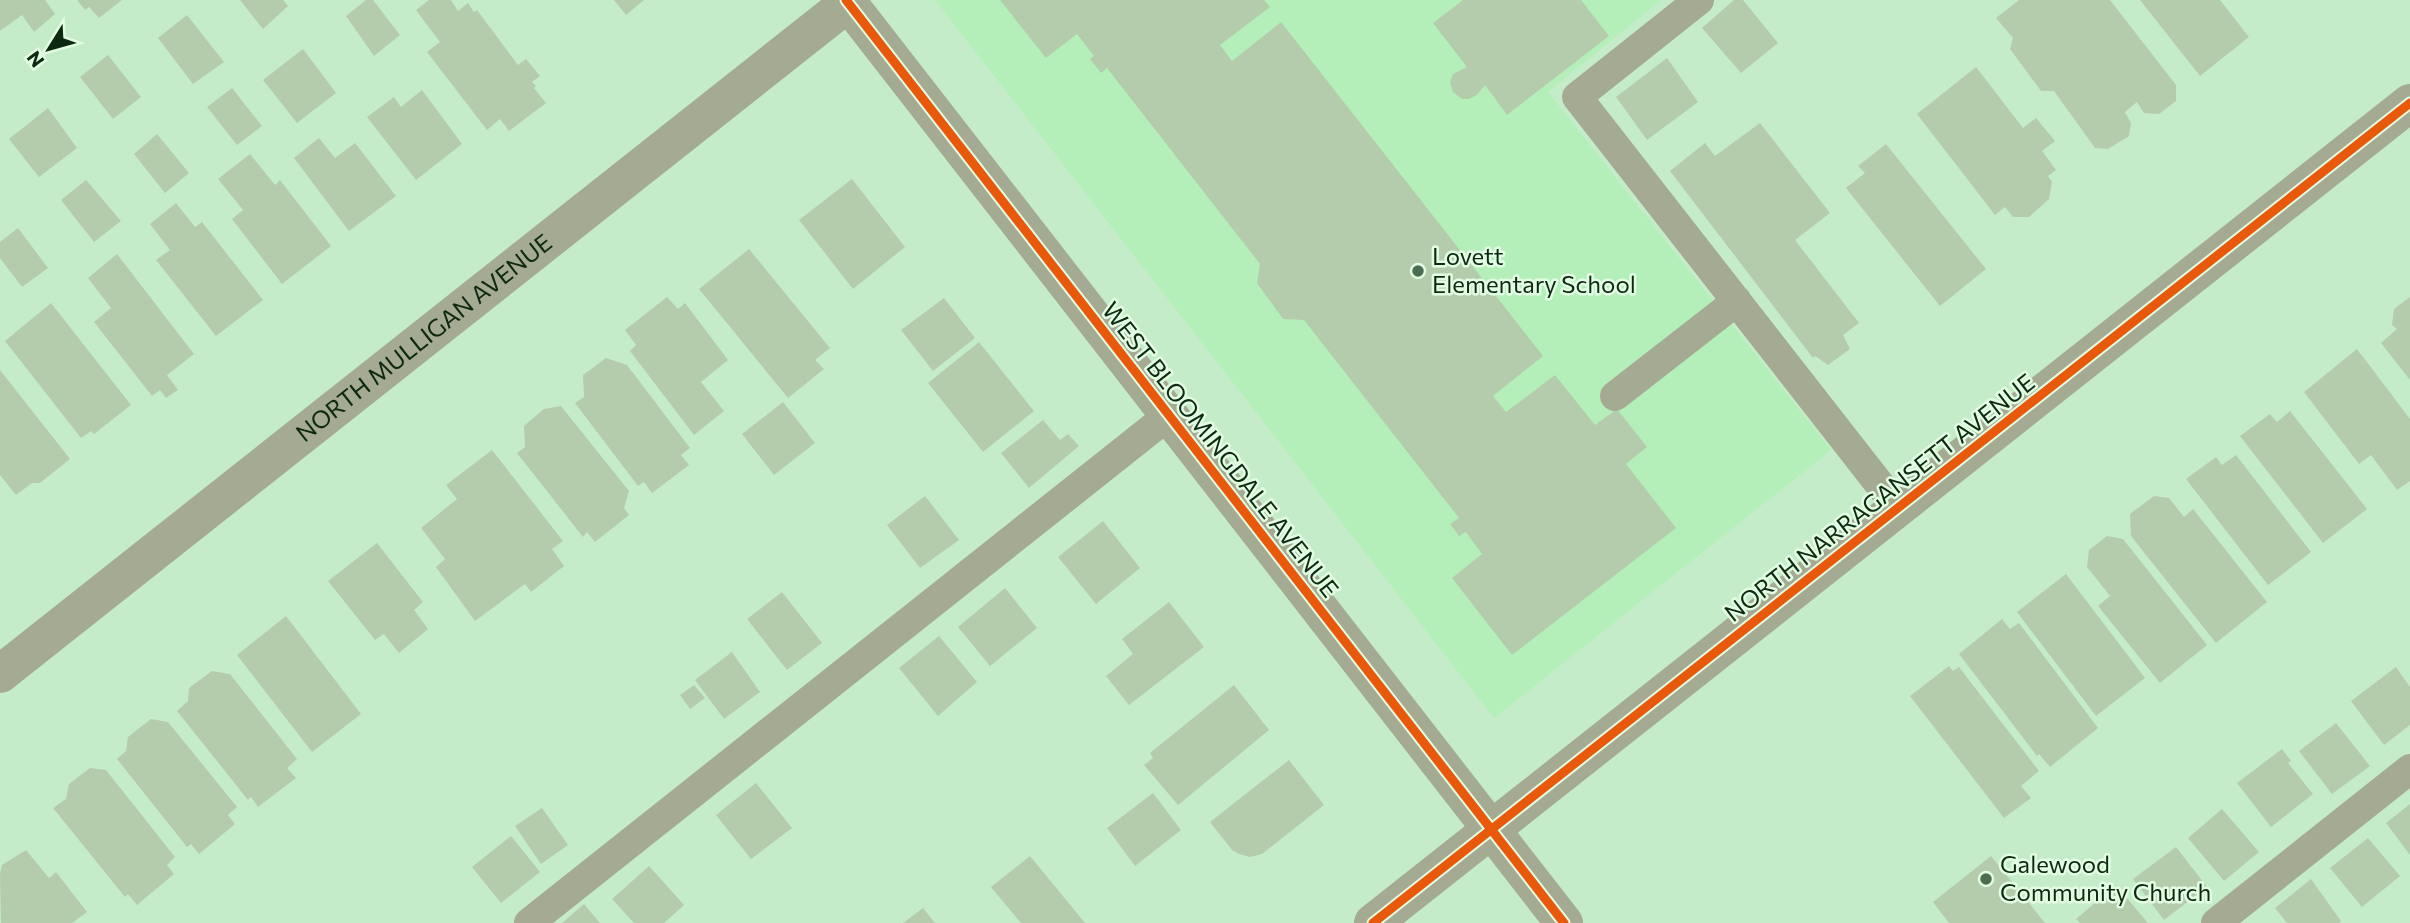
<svg xmlns="http://www.w3.org/2000/svg" width="2410" height="923" viewBox="0 0 2410 923" font-family="Commissioner,sans-serif">
<rect width="100%" height="100%" fill="#c5ecc8"/>
<path fill="#b4efb9" d="M 935,0 L 1661,0 L 1548,92 L 1831,450 L 1494,718 Z"/>
<path fill="#b4ccac" d="M 0,0 L 45,0 L 55,14 L 34,32 L 22,15 L 0,31 Z
M 77,0 L 122,0 L 99,18 L 89,7 L 85,10 Z
M 240,0 L 283,0 L 288,6 L 263,29 Z
M 366,0 L 373,0 L 400,35 L 374,56 L 346,16 Z
M 429,0 L 451,0 L 458,11 L 468,3 L 474,12 L 477,10 L 518,65 L 526,59 L 540,76 L 532,82 L 536,86 L 534,88 L 546,103 L 509,131 L 500,119 L 487,130 L 427,52 L 440,42 L 416,10 Z
M 614,0 L 644,0 L 626,15 Z
M 1000,0 L 1264,0 L 1270,7 L 1220,45 L 1232,61 L 1281,22 L 1543,356 L 1493,396 L 1506,412 L 1555,375 L 1595,425 L 1617,409 L 1647,447 L 1626,464 L 1676,528 L 1512,655 L 1452,578 L 1482,554 L 1466,532 L 1459,536 L 1450,524 L 1459,518 L 1304,320 L 1283,319 L 1257,283 L 1260,264 L 1107,68 L 1101,73 L 1090,59 L 1094,56 L 1077,34 L 1046,58 Z
M 1463,0 L 1581,0 L 1609,36 L 1507,115 L 1485,85 L 1477,95 L 1469,99 L 1462,99 L 1453,92 L 1450,82 L 1453,74 L 1467,67 L 1433,23 Z
M 1734,0 L 1743,0 L 1778,43 L 1741,73 L 1702,28 Z
M 2019,0 L 2110,0 L 2176,85 L 2176,101 L 2159,114 L 2144,113 L 2137,102 L 2125,112 L 2131,123 L 2129,136 L 2108,149 L 2095,148 L 2054,91 L 2041,91 L 2010,49 L 2013,38 L 1996,18 Z
M 2140,0 L 2220,0 L 2249,37 L 2200,76 Z
M 187,15 L 224,62 L 193,84 L 158,38 Z
M 303,49 L 336,93 L 297,123 L 263,80 Z
M 108,55 L 141,97 L 113,119 L 80,77 Z
M 1667,58 L 1698,102 L 1647,140 L 1616,97 Z
M 1976,67 L 2023,128 L 2036,118 L 2055,141 L 2042,151 L 2056,170 L 2048,176 L 2052,182 L 2049,199 L 2029,217 L 2013,217 L 2005,207 L 1995,215 L 1917,114 Z
M 232,88 L 262,126 L 237,145 L 207,107 Z
M 422,90 L 462,144 L 416,180 L 367,117 L 394,97 L 401,107 Z
M 48,108 L 77,148 L 39,177 L 9,139 Z
M 1760,123 L 1830,213 L 1795,240 L 1859,323 L 1843,335 L 1850,349 L 1828,365 L 1815,356 L 1813,358 L 1670,171 L 1705,143 L 1715,156 Z
M 157,134 L 189,173 L 165,193 L 134,154 Z
M 319,138 L 335,158 L 355,143 L 396,196 L 349,231 L 294,158 Z
M 1886,144 L 1986,269 L 1940,306 L 1846,188 L 1865,173 L 1858,166 Z
M 250,154 L 275,185 L 280,180 L 331,246 L 282,284 L 232,219 L 243,210 L 218,179 Z
M 852,179 L 905,247 L 853,289 L 799,220 Z
M 86,180 L 121,221 L 94,242 L 61,200 Z
M 176,203 L 195,227 L 202,222 L 263,300 L 216,336 L 156,260 L 170,250 L 150,224 Z
M 18,228 L 48,268 L 22,287 L 0,258 L 0,242 Z
M 749,249 L 830,348 L 815,360 L 824,369 L 788,398 L 699,289 Z
M 117,254 L 194,354 L 167,375 L 178,390 L 166,398 L 160,390 L 152,396 L 94,322 L 111,308 L 88,278 Z
M 667,297 L 678,309 L 685,303 L 728,360 L 701,382 L 724,411 L 694,435 L 630,351 L 636,345 L 625,330 Z
M 2410,297 L 2410,380 L 2381,343 L 2397,329 L 2392,325 L 2394,309 Z
M 944,298 L 975,338 L 933,371 L 901,330 Z
M 51,303 L 131,405 L 94,434 L 91,431 L 81,438 L 5,341 Z
M 979,342 L 1034,411 L 983,452 L 928,383 Z
M 2357,349 L 2410,419 L 2410,481 L 2397,490 L 2371,455 L 2359,464 L 2304,392 Z
M 606,358 L 627,365 L 690,448 L 681,455 L 689,465 L 652,493 L 644,482 L 638,486 L 575,403 L 584,397 L 583,375 Z
M 0,370 L 70,459 L 40,483 L 32,483 L 16,495 L 0,475 Z
M 783,402 L 815,443 L 774,475 L 742,434 Z
M 561,406 L 629,491 L 624,508 L 629,515 L 595,542 L 587,532 L 583,537 L 517,453 L 525,447 L 524,426 L 544,409 Z
M 2290,411 L 2367,509 L 2323,543 L 2240,436 L 2270,414 L 2277,422 Z
M 1043,420 L 1060,440 L 1068,434 L 1079,446 L 1029,488 L 1001,453 Z
M 492,450 L 563,541 L 552,549 L 564,566 L 531,592 L 525,584 L 475,621 L 436,567 L 445,559 L 421,528 L 457,499 L 446,485 Z
M 2236,455 L 2311,552 L 2268,585 L 2186,479 L 2216,457 L 2222,465 Z
M 925,496 L 959,540 L 920,568 L 887,525 Z
M 2154,496 L 2169,498 L 2184,517 L 2193,509 L 2267,602 L 2216,643 L 2131,536 L 2130,514 Z
M 1103,521 L 1140,568 L 1096,604 L 1058,557 Z
M 2107,536 L 2123,539 L 2207,645 L 2160,683 L 2098,606 L 2110,596 L 2087,567 L 2089,550 Z
M 377,543 L 423,602 L 414,610 L 428,629 L 399,653 L 384,634 L 375,640 L 328,581 Z
M 2066,574 L 2145,678 L 2096,716 L 2017,612 Z
M 1005,588 L 1037,628 L 990,666 L 958,627 Z
M 782,592 L 822,643 L 787,670 L 747,619 Z
M 1169,602 L 1204,647 L 1129,705 L 1106,676 L 1133,654 L 1122,639 Z
M 286,616 L 361,714 L 312,752 L 237,655 Z
M 2002,619 L 2010,629 L 2019,623 L 2098,728 L 2050,767 L 2039,754 L 2037,756 L 1959,654 Z
M 939,636 L 977,682 L 938,716 L 899,668 Z
M 732,652 L 760,692 L 724,719 L 695,680 Z
M 1949,666 L 1953,671 L 1959,667 L 2039,771 L 2021,786 L 2031,798 L 2004,818 L 1910,696 Z
M 2396,667 L 2410,687 L 2410,725 L 2384,745 L 2351,701 Z
M 212,671 L 230,674 L 297,759 L 287,768 L 296,778 L 258,807 L 251,797 L 248,800 L 177,711 L 188,701 L 189,688 Z
M 694,685 L 705,698 L 690,709 L 680,695 Z
M 1234,685 L 1269,730 L 1178,805 L 1144,765 L 1153,758 L 1150,753 Z
M 151,719 L 168,722 L 237,807 L 228,815 L 235,824 L 199,854 L 191,844 L 187,847 L 117,759 L 126,751 L 128,737 Z
M 2336,723 L 2370,766 L 2332,794 L 2299,751 Z
M 2282,749 L 2291,761 L 2288,763 L 2313,794 L 2271,827 L 2237,783 Z
M 1289,760 L 1324,805 L 1262,854 L 1250,857 L 1239,854 L 1232,850 L 1210,822 Z
M 90,768 L 106,770 L 175,857 L 167,865 L 174,874 L 137,905 L 128,894 L 125,897 L 53,808 L 66,799 L 69,784 Z
M 756,783 L 792,828 L 751,859 L 716,815 Z
M 1153,793 L 1181,830 L 1135,866 L 1107,828 Z
M 2410,804 L 2410,855 L 2386,823 Z
M 542,808 L 568,845 L 541,864 L 515,826 Z
M 2222,809 L 2259,852 L 2224,881 L 2188,838 Z
M 511,836 L 540,872 L 501,903 L 472,867 Z
M 2368,838 L 2400,876 L 2362,907 L 2330,868 Z
M 2176,847 L 2207,887 L 2164,920 L 2133,879 Z
M 26,850 L 49,878 L 56,872 L 87,912 L 72,923 L 1,923 L 0,874 L 2,865 Z
M 1030,856 L 1085,923 L 1021,923 L 991,887 Z
M 1991,856 L 2045,923 L 1949,923 L 1933,902 Z
M 649,866 L 684,905 L 664,923 L 634,923 L 612,899 Z
M 2311,879 L 2341,921 L 2339,923 L 2287,923 L 2275,908 Z
M 2116,885 L 2148,923 L 2080,923 L 2076,919 Z
M 584,904 L 600,923 L 562,923 Z
M 923,908 L 935,923 L 903,923 Z"/>
<g fill="none" stroke-linecap="round" stroke-linejoin="round">
<path stroke="#a5aa92" stroke-width="30" d="M 1699,0 L 1577,97 L 1898,508
M 1615,396 L 1737,301
M 529,923 L 1169,415
M 2216,923 L 2410,769"/>
<g stroke="#a5aa92" stroke-width="38">
<path d="M 846,0 L 1564,923"/>
<path id="s1" d="M 0,674 L 848,3"/>
</g>
<path stroke="#a5aa92" stroke-width="38" d="M 1373,923 L 2410,103"/>
<g stroke="#e2fde3" stroke-width="13">
<path id="cycleway" d="M 846,0 L 1564,923
M 1373,923 L 2410,103"/>
</g>
<use href="#cycleway" stroke="#e8590c" stroke-width="9"/>
</g>
<g fill="#4d6d51" stroke="#e2fde3" stroke-width="2.5">
<circle cx="1418" cy="271" r="7"/>
<circle cx="1986" cy="879" r="7"/>
</g>
<g text-anchor="middle" stroke-width="5" stroke-linejoin="round" paint-order="stroke">
<g font-size="24" fill="#0d2911" stroke="#e2fde3" text-anchor="start">
<text x="1432" y="265">Lovett<tspan x="1432" dy="28">Elementary School</tspan></text>
<text x="2000" y="873">Galewood<tspan x="2000" dy="28">Community Church</tspan></text>
</g>
<g font-size="24" fill="#0d2911" stroke="#e2fde3">
<text dy="8" stroke="none"><textPath href="#s1" startOffset="541">NORTH MULLIGAN AVENUE</textPath></text>
<text transform="translate(1220 450) rotate(52)" y="8">WEST BLOOMINGDALE AVENUE</text>
<text transform="translate(1880 498) rotate(-38)" y="8">NORTH NARRAGANSETT AVENUE</text>
</g>
</g>
<g transform="translate(49 49) rotate(233)" stroke="#e2fde3" stroke-width="5" paint-order="stroke">
<path d="M0-5L12 26L0 18L-12 26Z" fill="#0d2911"/>
<text y="-10" font-size="19" font-weight="bold" text-anchor="middle" fill="#0d2911">N</text>
</g>
</svg>
